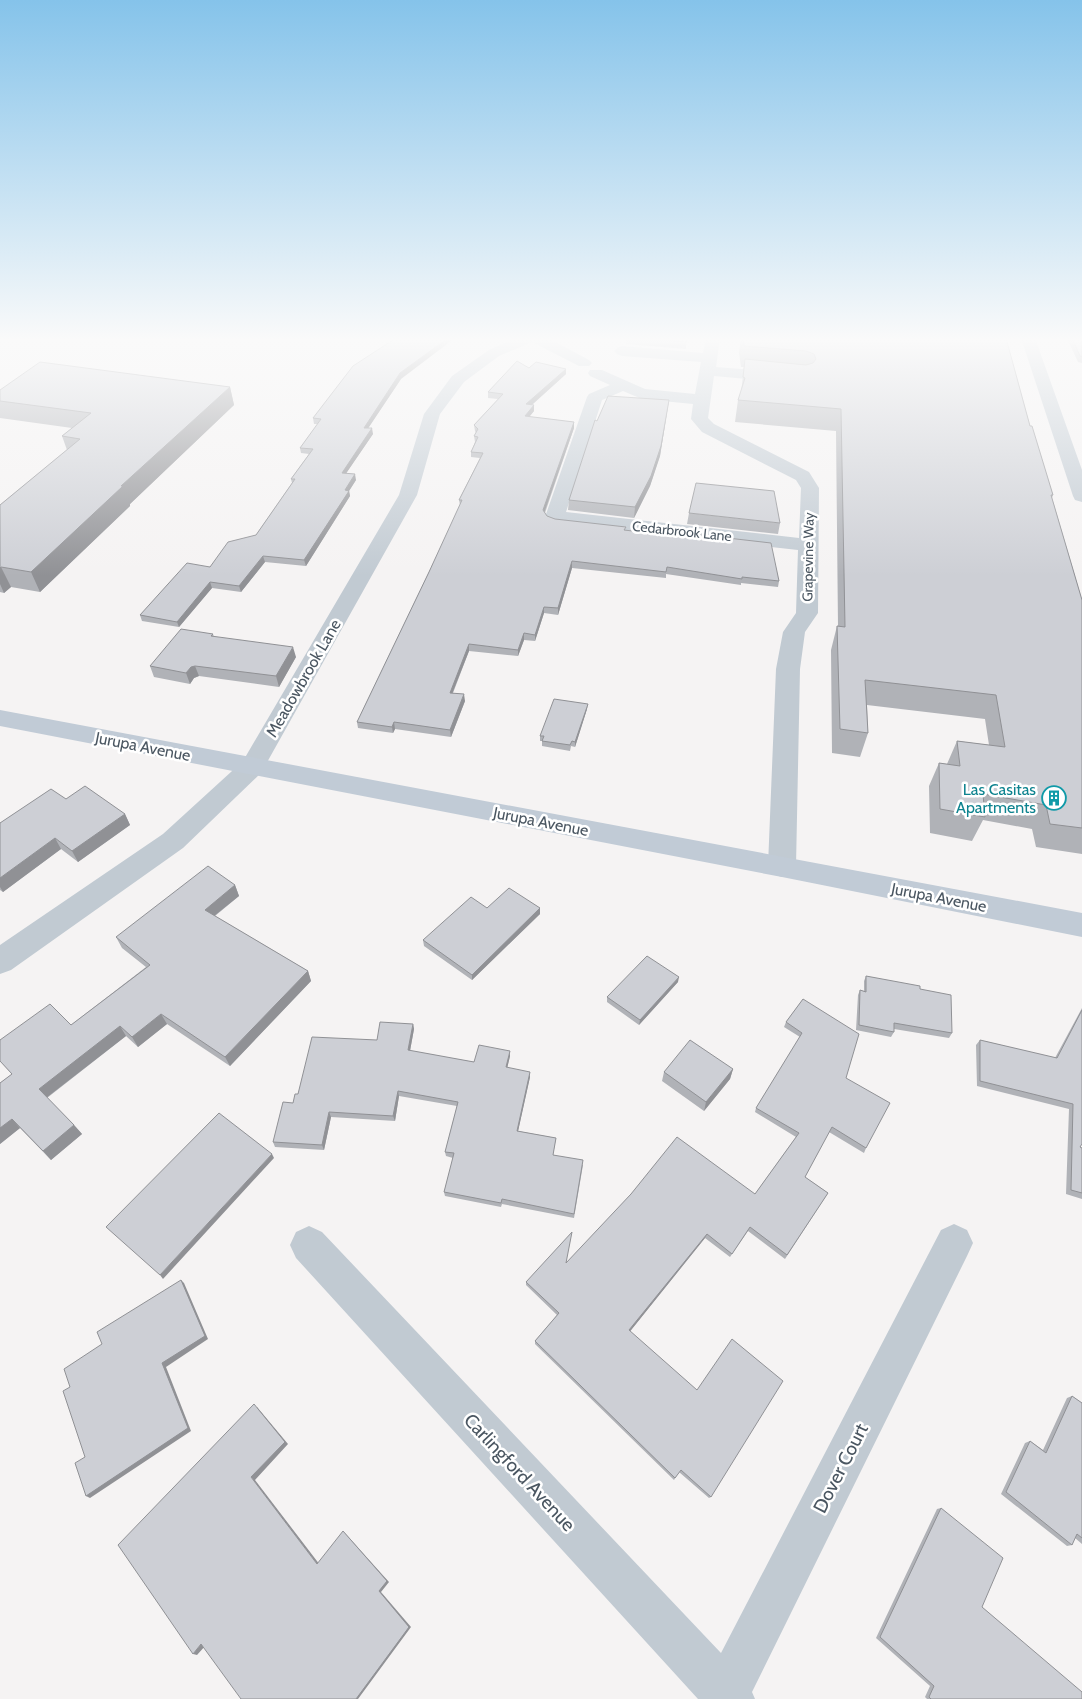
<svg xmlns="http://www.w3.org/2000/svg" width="1082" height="1699" viewBox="0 0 1082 1699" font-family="Cabin,sans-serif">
<rect width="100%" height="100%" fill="#f5f3f3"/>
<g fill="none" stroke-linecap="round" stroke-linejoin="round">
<path fill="#c1cad2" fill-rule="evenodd" d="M 515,338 L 548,338 L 589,360 L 592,363 L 589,366 L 579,366 L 532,342 L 499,356 L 464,382 L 440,414 L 417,495 L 261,773 L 183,848 L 11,970 L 0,974 L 0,945 L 163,834 L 243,761 L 399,495 L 424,414 L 452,376 L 489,350 Z
M 706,338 L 720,338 L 716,367 L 781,372 L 787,374 L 789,377 L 787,380 L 781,382 L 714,376 L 708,418 L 714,424 L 809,472 L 819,488 L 818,613 L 805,632 L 800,669 L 796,866 L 792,874 L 782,877 L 772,874 L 768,866 L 776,669 L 783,632 L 796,613 L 798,550 L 555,523 L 548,521 L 545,517 L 587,397 L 589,394 L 610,385 L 590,376 L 588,373 L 590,370 L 602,370 L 645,389 L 695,394 L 701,362 L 622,356 L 617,354 L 614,351 L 617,348 L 622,346 L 703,353 ZM 623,391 L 642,399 L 693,404 L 691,419 L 702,432 L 796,480 L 801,488 L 799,538 L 566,512 L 602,400 Z
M 1021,338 L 1035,338 L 1082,470 L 1082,502 L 1075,500 L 1073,496 Z
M 954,1224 L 967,1230 L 973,1243 L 967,1256 L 752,1692 L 755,1699 L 698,1699 L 296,1258 L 290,1245 L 296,1232 L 309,1226 L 322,1232 L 721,1653 L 941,1230 Z"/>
<path fill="#c1cbd6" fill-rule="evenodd" d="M 0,710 L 1082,913 L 1082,937 L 782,877 L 0,726 Z"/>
</g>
<path fill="#b0b2b7" d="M 626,338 L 686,338 L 686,349 L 626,344 Z
M 741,338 L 1006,338 L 1030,426 L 1053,495 L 1052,498 L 1082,600 L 1082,854 L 1036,847 L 1032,829 L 983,820 L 972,841 L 930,833 L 929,786 L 939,763 L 947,764 L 957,741 L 989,745 L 985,719 L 867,705 L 868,733 L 860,757 L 832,753 L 831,650 L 837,626 L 838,626 L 836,431 L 735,422 L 738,400 L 741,393 L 744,367 L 741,367 L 739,353 Z
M 1067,338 L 1082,338 L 1082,363 L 1078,362 Z
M 529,368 L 566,369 L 566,374 L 532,405 L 534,411 L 529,417 L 574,422 L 574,428 L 545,513 L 547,516 L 555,519 L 626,530 L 779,581 L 778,587 L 741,583 L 741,585 L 666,574 L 666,578 L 572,568 L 558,615 L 544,613 L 535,641 L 524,640 L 518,656 L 469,651 L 453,693 L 465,701 L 451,737 L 395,729 L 393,733 L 358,728 L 357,722 L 429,572 L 460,505 L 459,500 L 480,458 L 471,457 L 471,452 L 475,442 L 474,436 L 476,433 L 475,431 L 474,425 L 498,399 L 488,398 L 488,392 Z
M 401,379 L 368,428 L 373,434 L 346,473 L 356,480 L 349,491 L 350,496 L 306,566 L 265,562 L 241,592 L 212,588 L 179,627 L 142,621 L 140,615 L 256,535 L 292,483 L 291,479 L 309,454 L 301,453 L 300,448 L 318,424 L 314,424 L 313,418 Z
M 230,387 L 234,405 L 130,504 L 130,506 L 40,592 L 11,587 L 4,593 L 0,592 L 0,505 L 67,450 L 62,436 L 72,428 L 0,418 L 0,390 Z
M 669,400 L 660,456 L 650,486 L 634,518 L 568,510 L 569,500 L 597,421 Z
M 689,513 L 780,523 L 778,534 L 687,524 Z
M 213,634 L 214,637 L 296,657 L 279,687 L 199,676 L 194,678 L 190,684 L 154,677 L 150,666 Z
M 587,709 L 575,747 L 571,746 L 570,751 L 542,746 L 542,741 L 540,741 L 540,736 Z
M 66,799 L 125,814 L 130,825 L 78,862 L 61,849 L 3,892 L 0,890 L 0,823 Z
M 235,885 L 239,896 L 215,916 L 308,971 L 311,981 L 230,1066 L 167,1024 L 138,1047 L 126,1036 L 47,1098 L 74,1125 L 82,1134 L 51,1160 L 20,1128 L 0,1144 L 0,1083 L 12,1074 L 0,1061 L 0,1040 L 71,1025 L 146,967 L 122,948 L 116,937 Z
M 487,908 L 540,914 L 472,980 L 424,946 L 423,940 Z
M 866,976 L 920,989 L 952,1033 L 949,1038 L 894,1029 L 894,1032 L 891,1037 L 856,1030 L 858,995 L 860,990 L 864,991 L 864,981 Z
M 678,982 L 639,1025 L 607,1002 L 607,997 Z
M 803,999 L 846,1078 L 866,1148 L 864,1153 L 829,1132 L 805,1177 L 828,1193 L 785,1259 L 748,1231 L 730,1257 L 705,1238 L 630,1331 L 711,1497 L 709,1498 L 679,1472 L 674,1480 L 535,1344 L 535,1341 L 557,1315 L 526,1285 L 526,1282 L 567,1263 L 755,1194 L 796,1137 L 755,1112 L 756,1108 L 800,1037 L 784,1027 L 786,1022 Z
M 1082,1008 L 1082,1144 L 1080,1147 L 1082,1148 L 1082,1199 L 1066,1194 L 1069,1109 L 977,1086 L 976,1045 L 980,1040 L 1055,1058 Z
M 413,1024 L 414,1029 L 410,1051 L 474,1062 L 510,1056 L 507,1068 L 530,1077 L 518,1131 L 556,1138 L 553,1155 L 583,1165 L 574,1218 L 502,1204 L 501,1207 L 445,1196 L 444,1192 L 453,1158 L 446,1156 L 445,1152 L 457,1106 L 399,1096 L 395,1121 L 331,1117 L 324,1150 L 275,1147 L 273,1142 L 298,1094 L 377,1040 Z
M 733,1069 L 730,1079 L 704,1111 L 662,1081 L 664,1072 Z
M 1072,1396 L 1082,1403 L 1082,1544 L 1075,1538 L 1072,1545 L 1067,1546 L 1001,1494 L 1025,1443 L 1030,1441 L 1043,1450 L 1067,1398 Z
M 941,1508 L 982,1607 L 1082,1699 L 927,1699 L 925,1697 L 930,1686 L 876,1638 L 937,1509 Z"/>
<path fill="#909195" d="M 448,338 L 455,338 L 401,379 L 365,433 L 364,428 L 400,373 Z
M 566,369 L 566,374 L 526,410 L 526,404 Z
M 230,387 L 234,405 L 130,504 L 130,506 L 40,592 L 31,572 L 121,486 Z
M 669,400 L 660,456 L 650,486 L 634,518 L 635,507 Z
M 534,405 L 534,411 L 525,422 L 525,416 Z
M 574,422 L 574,428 L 543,516 L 543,510 Z
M 372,428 L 373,434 L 343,478 L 342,473 Z
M 355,474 L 356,480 L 349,491 L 350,496 L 306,566 L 304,560 L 345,490 Z
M 263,556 L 265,562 L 241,592 L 239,586 Z
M 572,561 L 572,568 L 558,615 L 558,608 Z
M 1,567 L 11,587 L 4,593 L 0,584 L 0,568 Z
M 210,582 L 212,588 L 179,627 L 177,622 Z
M 544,607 L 544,613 L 535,641 L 535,635 Z
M 524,633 L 524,640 L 518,656 L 518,650 Z
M 469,644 L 469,651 L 450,699 L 450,693 Z
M 293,647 L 296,657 L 279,687 L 276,676 Z
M 195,666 L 199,676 L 194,678 L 190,684 L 186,673 L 191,667 Z
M 464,694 L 465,701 L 451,737 L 450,730 Z
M 588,704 L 587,709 L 575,747 L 575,742 Z
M 394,722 L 395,729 L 393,733 L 392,727 Z
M 125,814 L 130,825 L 78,862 L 72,851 Z
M 55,838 L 61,849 L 3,892 L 0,887 L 0,878 Z
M 235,885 L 239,896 L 209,920 L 205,910 Z
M 540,908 L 540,914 L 472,980 L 472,975 Z
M 308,971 L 311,981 L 230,1066 L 225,1057 Z
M 679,977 L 678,982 L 639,1025 L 640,1020 Z
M 161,1014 L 167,1024 L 138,1047 L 132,1037 Z
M 413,1024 L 414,1029 L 409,1056 L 408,1050 Z
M 120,1026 L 126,1036 L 46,1098 L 39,1089 Z
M 510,1051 L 510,1056 L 506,1073 L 506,1067 Z
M 733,1069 L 730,1079 L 704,1111 L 706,1102 Z
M 530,1072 L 530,1077 L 517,1136 L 517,1131 Z
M 398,1091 L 399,1096 L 395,1121 L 393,1116 Z
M 329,1112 L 331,1117 L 324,1150 L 322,1145 Z
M 12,1119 L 20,1128 L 0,1144 L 0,1128 Z
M 74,1125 L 82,1134 L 51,1160 L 43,1151 Z
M 272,1154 L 274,1158 L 163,1279 L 160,1275 Z
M 707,1234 L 705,1238 L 628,1334 L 629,1330 Z
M 181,1280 L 184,1283 L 208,1339 L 166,1367 L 191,1431 L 90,1498 L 86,1496 L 162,1363 Z
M 257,1407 L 288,1444 L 255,1480 L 320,1565 L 317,1564 L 251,1477 Z
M 343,1531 L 389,1582 L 381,1592 L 411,1627 L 358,1699 L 356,1699 L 379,1591 Z
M 201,1644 L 206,1645 L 197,1655 L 193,1654 Z"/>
<path fill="#cdcfd5" stroke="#909195" d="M 396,338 L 448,338 L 400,373 L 364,428 L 372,428 L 342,473 L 355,474 L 345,490 L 349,491 L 304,560 L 263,556 L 239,586 L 210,582 L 177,622 L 140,615 L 187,563 L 210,567 L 228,542 L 256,535 L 295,479 L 291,479 L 313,449 L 300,448 L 321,419 L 313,418 L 353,366 Z
M 632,338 L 686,338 L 687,342 Z
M 743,338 L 1006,338 L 1030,426 L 1032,426 L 1053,495 L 1051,495 L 1082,600 L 1082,828 L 1050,824 L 1046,805 L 983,794 L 985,817 L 940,809 L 939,763 L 960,766 L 957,741 L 1005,747 L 996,695 L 865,680 L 868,733 L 840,729 L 837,626 L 845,627 L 841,409 L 738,400 L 745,378 L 743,377 L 745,359 L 806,365 L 813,363 L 816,359 L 814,354 L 806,351 L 744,346 Z
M 1072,338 L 1082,338 L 1082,357 L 1080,356 Z
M 517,361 L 529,368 L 536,362 L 566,369 L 526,404 L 534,405 L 525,416 L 574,422 L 543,510 L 547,516 L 555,519 L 626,527 L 624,530 L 683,537 L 684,533 L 771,543 L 779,581 L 742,577 L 742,579 L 667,567 L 666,572 L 572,561 L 558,608 L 544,607 L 535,635 L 524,633 L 518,650 L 469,644 L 450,693 L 464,694 L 450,730 L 394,722 L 392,727 L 357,722 L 429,572 L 462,500 L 459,500 L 483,453 L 471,452 L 478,437 L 474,436 L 478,429 L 474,425 L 503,394 L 488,392 Z
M 40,362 L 230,387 L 121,486 L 123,486 L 31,572 L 1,567 L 0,568 L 0,505 L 80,439 L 62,436 L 91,413 L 0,401 L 0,390 Z
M 608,396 L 669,400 L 661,446 L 651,476 L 635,507 L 569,500 L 595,420 L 597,421 Z
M 696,483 L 774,491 L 780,523 L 689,513 Z
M 181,629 L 213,634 L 211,636 L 293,647 L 276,676 L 195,666 L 191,667 L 186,673 L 150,666 Z
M 554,699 L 588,704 L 575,742 L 572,741 L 570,745 L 542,741 L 544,736 L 540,736 Z
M 85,786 L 125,814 L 72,851 L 55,838 L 0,878 L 0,823 L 51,789 L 66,799 Z
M 208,866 L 235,885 L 205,910 L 308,971 L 225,1057 L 161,1014 L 132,1037 L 120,1026 L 39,1089 L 74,1125 L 43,1151 L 12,1119 L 0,1128 L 0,1083 L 12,1074 L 0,1061 L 0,1040 L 50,1004 L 71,1025 L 150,965 L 116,937 Z
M 509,888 L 540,908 L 472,975 L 423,940 L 471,897 L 487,908 Z
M 647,956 L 679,977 L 640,1020 L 607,997 Z
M 866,976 L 920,986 L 920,989 L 951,995 L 952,1033 L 894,1023 L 894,1032 L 859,1025 L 860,990 L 866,992 Z
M 803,999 L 859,1034 L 846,1078 L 890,1103 L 866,1148 L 832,1127 L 805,1177 L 828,1193 L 787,1255 L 750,1227 L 732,1254 L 707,1234 L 629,1330 L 697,1390 L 732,1339 L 783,1381 L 711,1497 L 681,1470 L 675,1478 L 535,1341 L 559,1313 L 526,1282 L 572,1232 L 566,1263 L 631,1194 L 677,1137 L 755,1194 L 799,1133 L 756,1108 L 802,1033 L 786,1022 Z
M 1082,1010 L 1082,1144 L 1080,1147 L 1082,1148 L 1082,1193 L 1071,1190 L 1073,1104 L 980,1081 L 980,1040 L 1057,1058 Z
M 380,1022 L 413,1024 L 408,1050 L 474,1062 L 479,1045 L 510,1051 L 506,1067 L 530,1072 L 517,1131 L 556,1138 L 553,1155 L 583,1160 L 574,1214 L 502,1199 L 501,1203 L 444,1192 L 454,1153 L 445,1152 L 458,1102 L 398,1091 L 393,1116 L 329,1112 L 322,1145 L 273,1142 L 283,1102 L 293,1103 L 295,1094 L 298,1094 L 312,1037 L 377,1040 Z
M 690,1040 L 733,1069 L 706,1102 L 664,1072 Z
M 219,1113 L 272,1154 L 160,1275 L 106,1227 Z
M 181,1280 L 205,1336 L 162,1363 L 188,1428 L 86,1496 L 75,1463 L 85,1457 L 63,1391 L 70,1387 L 64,1369 L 102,1344 L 97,1332 Z
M 1072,1396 L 1082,1403 L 1082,1538 L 1077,1534 L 1072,1545 L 1006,1492 L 1030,1441 L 1046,1453 Z
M 254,1404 L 285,1442 L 251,1477 L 317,1564 L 343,1531 L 387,1581 L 379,1591 L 409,1627 L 356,1699 L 241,1699 L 201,1644 L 193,1654 L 118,1545 Z
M 941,1508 L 1003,1558 L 982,1607 L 1082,1692 L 1082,1699 L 931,1699 L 929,1697 L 934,1686 L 880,1637 Z"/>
<linearGradient id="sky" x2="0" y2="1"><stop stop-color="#85c3ea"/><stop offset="0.59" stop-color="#fafafa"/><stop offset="1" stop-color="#fafafa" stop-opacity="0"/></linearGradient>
<rect width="1082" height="576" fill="url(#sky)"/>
<defs>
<g id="building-ring" transform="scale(1.25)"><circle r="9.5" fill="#fff" stroke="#0f9aa8" stroke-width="1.5"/><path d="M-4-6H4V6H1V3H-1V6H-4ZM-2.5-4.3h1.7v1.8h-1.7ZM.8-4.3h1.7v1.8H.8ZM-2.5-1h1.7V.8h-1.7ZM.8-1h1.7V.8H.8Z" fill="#0f9aa8"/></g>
</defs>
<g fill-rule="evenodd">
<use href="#building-ring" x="1054" y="798"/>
</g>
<g text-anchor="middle" stroke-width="5" stroke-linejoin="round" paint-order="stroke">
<g font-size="14" fill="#4a5661" stroke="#fff">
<text transform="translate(682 531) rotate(6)" y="5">Cedarbrook Lane</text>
<text transform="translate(808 557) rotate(-89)" y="5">Grapevine Way</text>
</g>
<g font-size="16" fill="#4a5661" stroke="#fff">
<text transform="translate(303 678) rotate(-60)" y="6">Meadowbrook Lane</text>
<text transform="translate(143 746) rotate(11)" y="6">Jurupa Avenue</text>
<text transform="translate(541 821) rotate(11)" y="6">Jurupa Avenue</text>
<text transform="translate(939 897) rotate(11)" y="6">Jurupa Avenue</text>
</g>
<g font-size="16" fill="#0d838f" stroke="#fff" text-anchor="end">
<text x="1036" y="795">Las Casitas<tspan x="1036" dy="18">Apartments</tspan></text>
</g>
<g font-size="19" fill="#4a5661" stroke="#fff">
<text transform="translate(840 1468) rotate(-63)" y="7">Dover Court</text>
<text transform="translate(520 1472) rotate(47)" y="7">Carlingford Avenue</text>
</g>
</g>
</svg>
